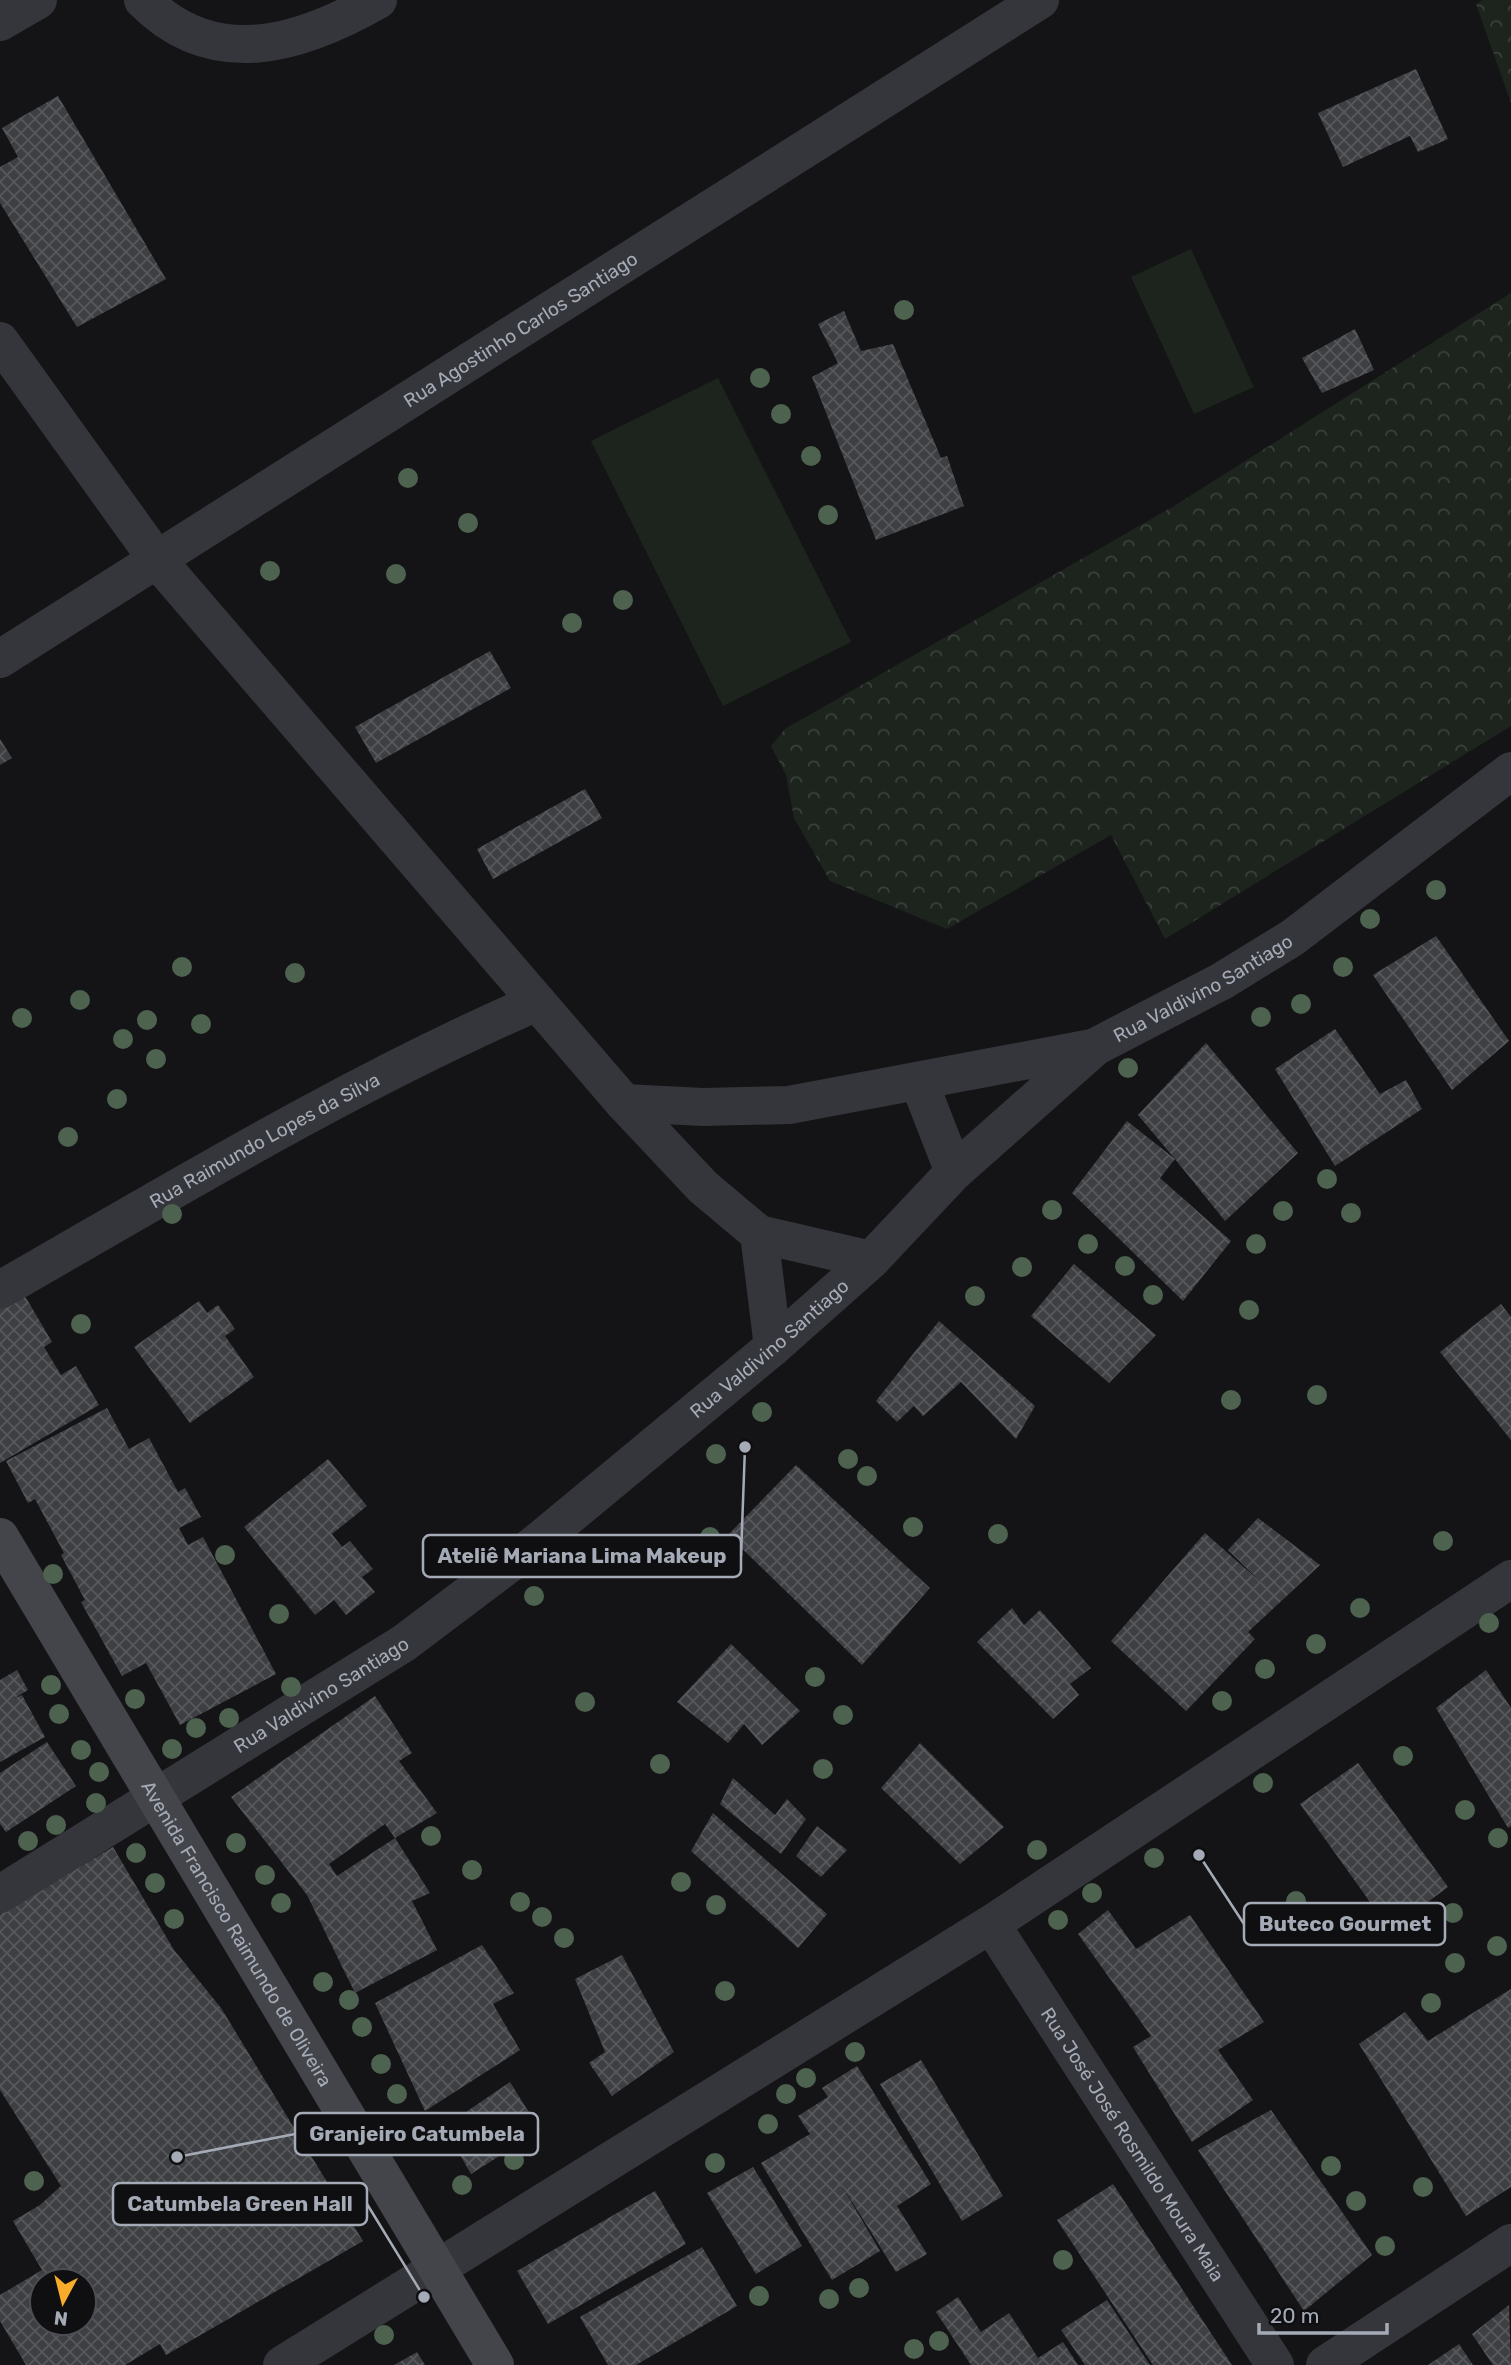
<svg xmlns="http://www.w3.org/2000/svg" width="1511" height="2365" viewBox="0 0 1511 2365" font-family="Rubik,sans-serif">
<defs>
<pattern id="forest-crowns" width="20" height="18" patternUnits="userSpaceOnUse" patternTransform="scale(1.75)"><rect width="20" height="18" fill="#1c241d"/><path d="M2 6a3 3 0 1 1 6 0M12 15a3 3 0 1 1 6 0" fill="none" stroke="#3a413c"/></pattern>
<pattern id="building-cross-hatch" width="8" height="8" patternUnits="userSpaceOnUse" patternTransform="scale(1.75)"><rect width="8" height="8" fill="#3e3f43"/><path d="M0 0l8 8M0 8l8-8" fill="none" stroke="#57585c"/></pattern>
</defs>
<rect width="100%" height="100%" fill="#141416"/>
<path fill="url(#forest-crowns)" d="M 1483,0 L 1511,0 L 1511,103 L 1476,4 Z
M 1511,293 L 1511,726 L 1165,939 L 1111,835 L 947,929 L 830,881 L 794,818 L 786,775 L 771,746 L 785,729 L 1174,506 Z"/>
<path fill="#1c241d" d="M 1191,249 L 1254,387 L 1194,414 L 1131,277 Z
M 718,378 L 851,642 L 723,706 L 591,441 Z"/>
<path fill="url(#building-cross-hatch)" fill-rule="evenodd" d="M 1416,69 L 1448,139 L 1418,152 L 1410,136 L 1343,167 L 1318,113 Z
M 58,96 L 166,279 L 77,327 L 0,203 L 0,167 L 18,157 L 2,128 Z
M 844,311 L 861,351 L 893,344 L 941,458 L 947,456 L 964,506 L 876,540 L 812,377 L 838,363 L 818,324 Z
M 1355,329 L 1374,370 L 1322,393 L 1302,358 Z
M 490,651 L 511,688 L 376,763 L 355,727 Z
M 0,739 L 12,758 L 0,765 Z
M 585,789 L 602,818 L 493,879 L 477,849 Z
M 1436,936 L 1509,1041 L 1452,1090 L 1373,975 Z
M 1335,1029 L 1380,1094 L 1406,1080 L 1422,1109 L 1335,1166 L 1275,1069 Z
M 1206,1043 L 1298,1153 L 1225,1221 L 1175,1159 L 1160,1178 L 1231,1241 L 1183,1301 L 1072,1193 L 1127,1121 L 1175,1159 L 1138,1115 Z
M 1074,1264 L 1156,1335 L 1109,1383 L 1031,1316 Z
M 22,1291 L 52,1342 L 44,1347 L 61,1375 L 76,1366 L 99,1405 L 0,1463 L 0,1304 Z
M 199,1301 L 207,1313 L 218,1305 L 235,1329 L 225,1336 L 254,1377 L 190,1423 L 134,1347 Z
M 1501,1304 L 1511,1317 L 1511,1440 L 1440,1352 Z
M 939,1321 L 1035,1406 L 1016,1439 L 961,1382 L 923,1416 L 914,1406 L 897,1422 L 876,1401 Z
M 107,1408 L 129,1449 L 149,1438 L 178,1492 L 185,1488 L 201,1517 L 179,1528 L 188,1545 L 203,1537 L 276,1674 L 180,1725 L 146,1663 L 122,1676 L 81,1602 L 85,1600 L 61,1555 L 64,1553 L 35,1499 L 28,1503 L 6,1461 Z
M 328,1459 L 367,1506 L 332,1534 L 342,1547 L 350,1541 L 373,1569 L 362,1577 L 375,1592 L 346,1615 L 334,1600 L 315,1615 L 244,1527 Z
M 796,1465 L 930,1588 L 862,1665 L 728,1535 Z
M 1258,1518 L 1320,1565 L 1248,1632 L 1255,1639 L 1186,1711 L 1111,1641 L 1205,1533 L 1264,1585 L 1228,1550 Z
M 1012,1608 L 1024,1625 L 1040,1610 L 1091,1668 L 1070,1684 L 1079,1695 L 1053,1719 L 977,1642 Z
M 731,1644 L 800,1711 L 762,1745 L 744,1724 L 728,1743 L 677,1702 Z
M 17,1670 L 28,1690 L 13,1699 L 22,1695 L 45,1737 L 0,1762 L 0,1680 Z
M 1486,1670 L 1511,1708 L 1511,1826 L 1508,1828 L 1436,1708 Z
M 375,1696 L 412,1753 L 399,1761 L 437,1813 L 395,1838 L 385,1824 L 329,1864 L 337,1876 L 395,1838 L 430,1893 L 412,1901 L 437,1950 L 355,1993 L 307,1895 L 231,1797 Z
M 47,1742 L 76,1786 L 6,1832 L 0,1824 L 0,1773 Z
M 920,1743 L 1004,1827 L 960,1864 L 881,1788 Z
M 1358,1763 L 1448,1887 L 1390,1930 L 1300,1804 Z
M 733,1778 L 775,1815 L 787,1799 L 806,1819 L 781,1854 L 720,1804 Z
M 713,1813 L 827,1914 L 798,1948 L 691,1851 Z
M 817,1826 L 847,1850 L 821,1877 L 796,1856 Z
M 113,1847 L 174,1950 L 221,2008 L 363,2241 L 166,2355 L 160,2344 L 125,2365 L 26,2365 L 0,2321 L 0,2295 L 42,2270 L 13,2221 L 40,2205 L 61,2186 L 0,2090 L 0,1914 ZM 42,2281 L 84,2281 L 84,2323 L 42,2323 Z
M 1108,1910 L 1136,1949 L 1190,1915 L 1264,2022 L 1218,2050 L 1253,2100 L 1192,2142 L 1133,2047 L 1151,2036 L 1078,1934 Z
M 482,1945 L 514,1993 L 493,2004 L 520,2050 L 425,2111 L 375,2003 Z
M 622,1955 L 674,2052 L 612,2096 L 589,2063 L 605,2052 L 575,1979 Z
M 1511,1989 L 1511,2187 L 1466,2216 L 1359,2044 L 1405,2012 L 1428,2041 Z
M 921,2060 L 1003,2196 L 962,2221 L 880,2084 Z
M 857,2066 L 931,2184 L 897,2206 L 927,2254 L 896,2272 L 839,2181 L 880,2251 L 832,2280 L 761,2163 L 810,2134 L 798,2116 L 828,2097 L 822,2088 Z
M 510,2082 L 540,2130 L 471,2174 L 444,2127 Z
M 1271,2110 L 1372,2255 L 1304,2311 L 1198,2150 Z
M 753,2167 L 802,2246 L 756,2274 L 707,2193 Z
M 1113,2184 L 1232,2365 L 1153,2365 L 1057,2220 Z
M 655,2191 L 686,2244 L 548,2324 L 517,2271 Z
M 702,2247 L 737,2306 L 636,2365 L 608,2365 L 580,2317 Z
M 958,2297 L 981,2332 L 1009,2313 L 1038,2358 L 1063,2342 L 1078,2365 L 971,2365 L 936,2312 Z
M 1107,2300 L 1150,2365 L 1085,2365 L 1061,2330 Z
M 1509,2305 L 1511,2365 L 1493,2365 L 1472,2334 Z
M 1459,2344 L 1473,2365 L 1428,2365 Z
M 417,2352 L 425,2365 L 394,2365 Z"/>
<g fill="none" stroke-linecap="round" stroke-linejoin="round">
<g stroke="#35363b" stroke-width="38">
<path d="M 143,0 C 214,72 301,44 378,0"/>
<path d="M 0,22 L 38,0"/>
<path d="M 0,341 L 158,561 L 624,1103 L 703,1187 L 759,1234 L 871,1260"/>
<path id="s1" d="M 0,659 L 1040,0"/>
<path d="M 919,1082 L 954,1172"/>
<path d="M 624,1103 L 703,1107 L 789,1105 L 1092,1048"/>
<path d="M 759,1234 L 773,1347"/>
<path id="s2" d="M 0,1290 C 176,1189 351,1083 537,1002"/>
<path id="s3" d="M 0,1894 L 404,1643 L 534,1545 L 773,1347 L 871,1260 L 954,1172 L 1095,1047 L 1222,981 L 1292,938 L 1511,771"/>
<path id="s4" d="M 991,1924 L 1275,2365"/>
<path d="M 282,2365 L 991,1924 L 1511,1579"/>
<path d="M 1325,2365 L 1511,2243"/>
</g>
<path stroke="#43454b" stroke-width="38" id="s5" d="M 0,1537 L 495,2365"/>
</g>
<g fill="#4d624f">
<circle cx="904" cy="310" r="10"/>
<circle cx="760" cy="378" r="10"/>
<circle cx="781" cy="414" r="10"/>
<circle cx="811" cy="456" r="10"/>
<circle cx="408" cy="478" r="10"/>
<circle cx="828" cy="515" r="10"/>
<circle cx="468" cy="523" r="10"/>
<circle cx="270" cy="571" r="10"/>
<circle cx="396" cy="574" r="10"/>
<circle cx="623" cy="600" r="10"/>
<circle cx="572" cy="623" r="10"/>
<circle cx="1436" cy="890" r="10"/>
<circle cx="1370" cy="919" r="10"/>
<circle cx="182" cy="967" r="10"/>
<circle cx="1343" cy="967" r="10"/>
<circle cx="295" cy="973" r="10"/>
<circle cx="80" cy="1000" r="10"/>
<circle cx="1301" cy="1004" r="10"/>
<circle cx="1261" cy="1017" r="10"/>
<circle cx="22" cy="1018" r="10"/>
<circle cx="147" cy="1020" r="10"/>
<circle cx="201" cy="1024" r="10"/>
<circle cx="123" cy="1039" r="10"/>
<circle cx="156" cy="1059" r="10"/>
<circle cx="1128" cy="1068" r="10"/>
<circle cx="117" cy="1099" r="10"/>
<circle cx="68" cy="1137" r="10"/>
<circle cx="1327" cy="1179" r="10"/>
<circle cx="1052" cy="1210" r="10"/>
<circle cx="1283" cy="1211" r="10"/>
<circle cx="1351" cy="1213" r="10"/>
<circle cx="172" cy="1214" r="10"/>
<circle cx="1088" cy="1244" r="10"/>
<circle cx="1256" cy="1244" r="10"/>
<circle cx="1125" cy="1266" r="10"/>
<circle cx="1022" cy="1267" r="10"/>
<circle cx="1153" cy="1295" r="10"/>
<circle cx="975" cy="1296" r="10"/>
<circle cx="1249" cy="1310" r="10"/>
<circle cx="81" cy="1324" r="10"/>
<circle cx="1317" cy="1395" r="10"/>
<circle cx="1231" cy="1400" r="10"/>
<circle cx="762" cy="1412" r="10"/>
<circle cx="716" cy="1454" r="10"/>
<circle cx="848" cy="1459" r="10"/>
<circle cx="867" cy="1476" r="10"/>
<circle cx="913" cy="1527" r="10"/>
<circle cx="998" cy="1534" r="10"/>
<circle cx="710" cy="1537" r="10"/>
<circle cx="1443" cy="1541" r="10"/>
<circle cx="225" cy="1555" r="10"/>
<circle cx="53" cy="1574" r="10"/>
<circle cx="534" cy="1596" r="10"/>
<circle cx="1360" cy="1608" r="10"/>
<circle cx="279" cy="1614" r="10"/>
<circle cx="1489" cy="1623" r="10"/>
<circle cx="1316" cy="1644" r="10"/>
<circle cx="1265" cy="1669" r="10"/>
<circle cx="815" cy="1677" r="10"/>
<circle cx="51" cy="1685" r="10"/>
<circle cx="291" cy="1687" r="10"/>
<circle cx="135" cy="1699" r="10"/>
<circle cx="1222" cy="1701" r="10"/>
<circle cx="585" cy="1702" r="10"/>
<circle cx="59" cy="1714" r="10"/>
<circle cx="843" cy="1715" r="10"/>
<circle cx="229" cy="1718" r="10"/>
<circle cx="196" cy="1728" r="10"/>
<circle cx="172" cy="1749" r="10"/>
<circle cx="81" cy="1750" r="10"/>
<circle cx="1403" cy="1756" r="10"/>
<circle cx="660" cy="1764" r="10"/>
<circle cx="823" cy="1769" r="10"/>
<circle cx="99" cy="1772" r="10"/>
<circle cx="1263" cy="1783" r="10"/>
<circle cx="96" cy="1803" r="10"/>
<circle cx="1465" cy="1810" r="10"/>
<circle cx="56" cy="1825" r="10"/>
<circle cx="431" cy="1836" r="10"/>
<circle cx="1498" cy="1838" r="10"/>
<circle cx="28" cy="1841" r="10"/>
<circle cx="236" cy="1843" r="10"/>
<circle cx="1037" cy="1850" r="10"/>
<circle cx="136" cy="1853" r="10"/>
<circle cx="1154" cy="1858" r="10"/>
<circle cx="472" cy="1870" r="10"/>
<circle cx="265" cy="1875" r="10"/>
<circle cx="681" cy="1882" r="10"/>
<circle cx="155" cy="1883" r="10"/>
<circle cx="1092" cy="1893" r="10"/>
<circle cx="1296" cy="1901" r="10"/>
<circle cx="520" cy="1902" r="10"/>
<circle cx="281" cy="1903" r="10"/>
<circle cx="716" cy="1905" r="10"/>
<circle cx="1453" cy="1913" r="10"/>
<circle cx="542" cy="1917" r="10"/>
<circle cx="174" cy="1919" r="10"/>
<circle cx="1058" cy="1920" r="10"/>
<circle cx="564" cy="1938" r="10"/>
<circle cx="1497" cy="1946" r="10"/>
<circle cx="1455" cy="1963" r="10"/>
<circle cx="323" cy="1982" r="10"/>
<circle cx="725" cy="1991" r="10"/>
<circle cx="349" cy="2000" r="10"/>
<circle cx="1431" cy="2003" r="10"/>
<circle cx="362" cy="2027" r="10"/>
<circle cx="855" cy="2052" r="10"/>
<circle cx="381" cy="2064" r="10"/>
<circle cx="806" cy="2078" r="10"/>
<circle cx="397" cy="2094" r="10"/>
<circle cx="786" cy="2094" r="10"/>
<circle cx="768" cy="2124" r="10"/>
<circle cx="514" cy="2160" r="10"/>
<circle cx="715" cy="2163" r="10"/>
<circle cx="1331" cy="2166" r="10"/>
<circle cx="34" cy="2181" r="10"/>
<circle cx="462" cy="2185" r="10"/>
<circle cx="1423" cy="2187" r="10"/>
<circle cx="1356" cy="2201" r="10"/>
<circle cx="1385" cy="2246" r="10"/>
<circle cx="1063" cy="2260" r="10"/>
<circle cx="859" cy="2288" r="10"/>
<circle cx="759" cy="2296" r="10"/>
<circle cx="829" cy="2299" r="10"/>
<circle cx="384" cy="2335" r="10"/>
<circle cx="939" cy="2341" r="10"/>
<circle cx="914" cy="2349" r="10"/>
</g>
<g text-anchor="middle" stroke-width="5" stroke-linejoin="round" paint-order="stroke">
<g font-size="19" fill="#a5abb6" stroke="#0f0f11">
<text dy="7" stroke="none"><textPath href="#s1" startOffset="616">Rua Agostinho Carlos Santiago</textPath></text>
<text dy="7" stroke="none"><textPath href="#s3" startOffset="1512">Rua Valdivino Santiago</textPath></text>
<text dy="7" stroke="none"><textPath href="#s2" startOffset="304">Rua Raimundo Lopes da Silva</textPath></text>
<text dy="7" stroke="none"><textPath href="#s3" startOffset="945">Rua Valdivino Santiago</textPath></text>
<text dy="7" stroke="none"><textPath href="#s3" startOffset="378">Rua Valdivino Santiago</textPath></text>
<text dy="7" stroke="none"><textPath href="#s5" startOffset="462">Avenida Francisco Raimundo de Oliveira</textPath></text>
<text dy="7" stroke="none"><textPath href="#s4" startOffset="262">Rua José José Rosmildo Moura Maia</textPath></text>
</g>
</g>
<path fill="none" stroke="#a5abb6" stroke-width="2.5" d="M745 1447L741 1556M1199 1855L1244 1924M177 2157L295 2134M424 2297L367 2204"/>
<g fill="#a5abb6" stroke="#0f0f11" stroke-width="2.5">
<circle cx="745" cy="1447" r="7"/>
<circle cx="1199" cy="1855" r="7"/>
<circle cx="177" cy="2157" r="7"/>
<circle cx="424" cy="2297" r="7"/>
</g>
<g fill="#0f0f11" stroke="#a5abb6" stroke-width="2.5">
<rect x="423" y="1535" width="318" height="42" rx="7"/>
<rect x="1244" y="1903" width="201" height="42" rx="7"/>
<rect x="295" y="2113" width="243" height="42" rx="7"/>
<rect x="113" y="2183" width="254" height="42" rx="7"/>
</g>
<g font-size="21" text-anchor="middle" font-weight="bold" fill="#a5abb6">
<text x="582" y="1563">Ateliê Mariana Lima Makeup</text>
<text x="1345" y="1931">Buteco Gourmet</text>
<text x="417" y="2141">Granjeiro Catumbela</text>
<text x="240" y="2211">Catumbela Green Hall</text>
</g>
<g transform="translate(63 2302) rotate(187)"><circle r="33" fill="#0f0f11" stroke="#4b4d53" stroke-width="2"/>
<path d="M0-5L12 26L0 18L-12 26Z" fill="#f7ad2b"/>
<text y="-10" font-size="19" font-weight="bold" text-anchor="middle" fill="#a5abb6">N</text>
</g>
<path d="M1259 2323v10h128v-10" fill="none" stroke="#a5abb6" stroke-width="3.5"/>
<text x="1270" y="2323" font-size="21" fill="#a5abb6" stroke="#0f0f11" stroke-width="5" paint-order="stroke">20 m</text>
</svg>
